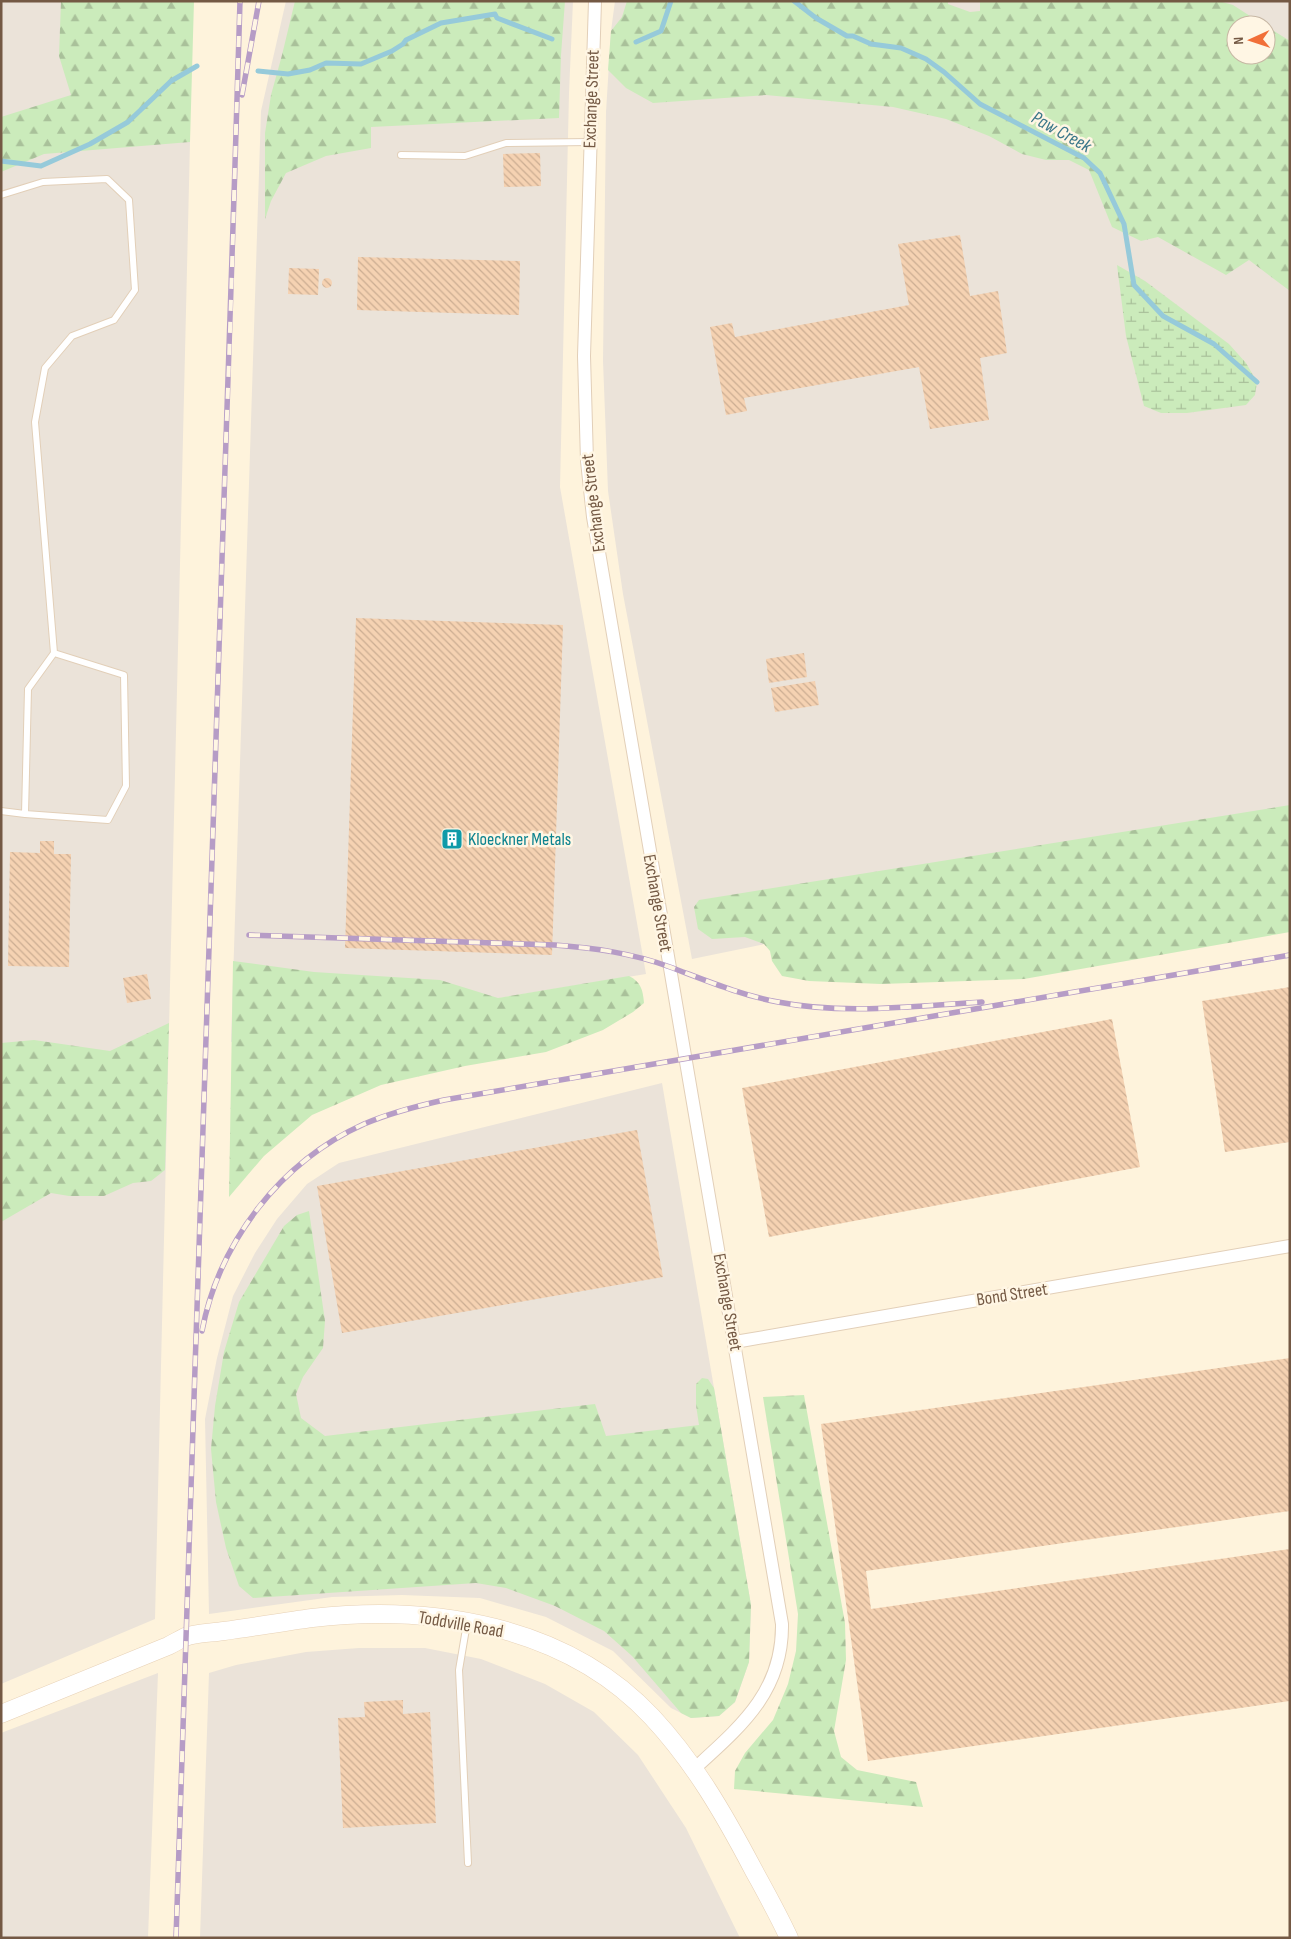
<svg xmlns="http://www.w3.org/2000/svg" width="1291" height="1939" viewBox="0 0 1291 1939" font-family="'Sofia Sans Condensed',sans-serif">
<defs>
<pattern id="forest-firs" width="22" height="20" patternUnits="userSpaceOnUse" patternTransform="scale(1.25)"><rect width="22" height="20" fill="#cbebbb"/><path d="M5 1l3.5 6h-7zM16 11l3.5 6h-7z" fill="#a9c19a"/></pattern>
<pattern id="wetland-marsh" width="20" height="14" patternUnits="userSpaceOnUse" patternTransform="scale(1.25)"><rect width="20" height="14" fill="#cbebbb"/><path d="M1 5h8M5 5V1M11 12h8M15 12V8" fill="none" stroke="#a9c19a"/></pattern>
<pattern id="building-back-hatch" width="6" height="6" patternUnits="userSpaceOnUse" patternTransform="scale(1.25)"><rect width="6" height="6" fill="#f5d2b2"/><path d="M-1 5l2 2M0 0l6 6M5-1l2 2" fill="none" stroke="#cbad92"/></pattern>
</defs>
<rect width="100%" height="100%" fill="#fef3dc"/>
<path fill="#ebe3d9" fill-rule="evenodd" d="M 1,1 L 129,1 L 176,101 L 190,142 L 155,1619 L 1,1684 Z
M 286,1 L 573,1 L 569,93 L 560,487 L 646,974 L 231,1042 L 261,111 Z
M 615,1 L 1290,1 L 1290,836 L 692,959 L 623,594 L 608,491 L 603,361 L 606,112 L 611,31 ZM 1236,25 L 1266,25 L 1266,55 L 1236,55 Z
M 662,1083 L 751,1605 L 749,1662 L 735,1702 L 719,1716 L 691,1718 L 671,1708 L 613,1651 L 546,1617 L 480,1598 L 402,1595 L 332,1597 L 209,1614 L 205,1419 L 217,1358 L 233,1296 L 255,1253 L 277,1219 L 307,1184 L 339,1163 Z
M 359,1648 L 425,1648 L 481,1659 L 545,1684 L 594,1712 L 638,1755 L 686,1828 L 740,1938 L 200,1938 L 209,1673 L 236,1665 L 306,1652 Z
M 158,1673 L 148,1938 L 1,1938 L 1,1733 Z"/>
<path fill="url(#forest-firs)" d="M 61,1 L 194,1 L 190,142 L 44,154 L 1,172 L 1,117 L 71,95 L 59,56 Z
M 295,1 L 565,1 L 561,55 L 559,118 L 371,127 L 371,148 L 326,156 L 286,173 L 271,201 L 265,219 L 265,133 L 271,95 L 282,55 Z
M 627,1 L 948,1 L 948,4 L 970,12 L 980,11 L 980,1 L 1219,1 L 1233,5 L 1264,25 L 1236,25 L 1236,55 L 1266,55 L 1266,26 L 1290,41 L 1290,291 L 1249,260 L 1226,275 L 1158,237 L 1141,241 L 1112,227 L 1089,170 L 1069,160 L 1046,160 L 1022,154 L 989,136 L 946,119 L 893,107 L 766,95 L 653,103 L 626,88 L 608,70 L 611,31 L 622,17 Z
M 1290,805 L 1290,932 L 1024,979 L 881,984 L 809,981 L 782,976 L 772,961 L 770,951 L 764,944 L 745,937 L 712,939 L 698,929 L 694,907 L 699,900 Z
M 233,961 L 314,972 L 440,980 L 498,998 L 629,976 C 641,982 643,990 644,1003 L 633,1012 L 603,1030 L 546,1052 L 465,1066 L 381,1085 L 312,1115 L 264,1156 L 229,1197 Z
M 169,1023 L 165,1170 L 151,1181 L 133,1183 L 104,1196 L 69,1196 L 51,1193 L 1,1222 L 1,1043 L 34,1040 L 110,1051 Z
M 309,1211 L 325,1321 L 323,1348 L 303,1377 L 296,1394 L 301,1418 L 325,1436 L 595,1404 L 606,1436 L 699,1425 L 696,1405 L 696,1384 L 702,1378 L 708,1379 L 714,1388 L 751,1605 L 749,1662 L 735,1702 L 719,1716 L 691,1718 L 681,1713 L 632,1656 L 604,1631 L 555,1606 L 506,1588 L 476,1583 L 253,1598 L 239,1586 L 226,1548 L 216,1502 L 211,1449 L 215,1406 L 224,1352 L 239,1302 L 284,1226 L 297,1215 Z
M 804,1395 L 845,1623 L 846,1660 L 834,1731 L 841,1757 L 857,1770 L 916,1782 L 923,1807 L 734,1789 L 735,1771 L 745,1753 L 773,1720 L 788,1684 L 796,1651 L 798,1614 L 763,1397 Z"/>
<path fill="url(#wetland-marsh)" d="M 1117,265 L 1145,281 L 1229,344 L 1246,363 L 1257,382 L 1255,395 L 1246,405 L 1187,413 L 1161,413 L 1144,406 L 1126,336 Z"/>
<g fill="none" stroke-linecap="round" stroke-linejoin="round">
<path stroke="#96cada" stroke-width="5" d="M 794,1 L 816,18 L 847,36 L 853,36 L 871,44 L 901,48 L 926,59 L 944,72 L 980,104 L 1084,158 L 1100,173 L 1124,224 L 1134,285 L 1163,316 L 1214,344 L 1257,382
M 636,42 L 661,31 L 671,1
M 258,71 L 288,74 L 310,70 L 326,63 L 361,64 L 392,51 L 403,44 L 406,40 L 441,23 L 495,14 L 497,18 L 552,39
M 1,161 L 41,166 L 90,144 L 128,122 L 171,81 L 197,66"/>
</g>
<path fill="url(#building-back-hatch)" d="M 540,153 L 541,186 L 504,187 L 503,154 Z
M 960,235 L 970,296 L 998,291 L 1007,353 L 980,358 L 989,420 L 930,429 L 919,367 L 744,398 L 747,411 L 726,415 L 710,327 L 732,323 L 735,337 L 909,305 L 898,244 Z
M 358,257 L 520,261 L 519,315 L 357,310 Z
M 289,268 L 319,269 L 318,295 L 288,294 Z
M322 283a5 5 0 1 1 10 0a5 5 0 1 1-10 0Z
M 356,618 L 563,625 L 552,955 L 345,948 Z
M 804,653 L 807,677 L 769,683 L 766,659 Z
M 815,681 L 819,705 L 775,712 L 771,688 Z
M 40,841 L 54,841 L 54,854 L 71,854 L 69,967 L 8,966 L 10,852 L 40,853 Z
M 147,974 L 151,999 L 127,1003 L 123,978 Z
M 1290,987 L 1290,1142 L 1225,1152 L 1202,1001 Z
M 1112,1019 L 1140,1167 L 769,1237 L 742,1088 Z
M 637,1130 L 663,1277 L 342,1333 L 317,1186 Z
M 1290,1358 L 1290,1511 L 866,1571 L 871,1609 L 1290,1549 L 1290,1701 L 868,1761 L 821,1424 Z
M 403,1700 L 403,1714 L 430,1712 L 436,1823 L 343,1828 L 338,1718 L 365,1717 L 364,1702 Z"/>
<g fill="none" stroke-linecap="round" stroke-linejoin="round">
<g stroke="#e2cfb8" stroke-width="8">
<path id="lane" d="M 401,155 L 465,156 L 506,143 L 590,142
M 1,195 L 43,182 L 107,179 L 129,200 L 135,290 L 114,320 L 72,336 L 45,368 L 35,422 L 54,653 L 28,689 L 25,814 L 108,820 L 126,786 L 124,675 L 54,653
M 1,811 L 25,814
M 467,1623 L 459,1670 L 468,1863"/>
</g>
<g stroke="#e2cfb8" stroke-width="14">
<path id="street" d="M 595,1 L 584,356 L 587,461 L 593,517 L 782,1624 C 783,1692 740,1727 694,1769
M 735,1342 L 1290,1246"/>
</g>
<g stroke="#e7d1b6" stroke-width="19">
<path id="secondary" d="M 1,1714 L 168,1646 C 174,1643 179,1640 185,1637 C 196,1633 211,1633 224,1631 C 253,1627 283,1622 312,1618 C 432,1604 566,1625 652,1717 C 694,1762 724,1814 753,1869 C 765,1891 778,1914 789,1938"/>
</g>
<use href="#lane" stroke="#fff" stroke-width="6"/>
<use href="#street" stroke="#fff" stroke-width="12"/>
<use href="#secondary" stroke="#fff" stroke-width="18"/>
<g stroke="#b69cc6" stroke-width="5.5">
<path id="rail" d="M 242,95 L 259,1
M 249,935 L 555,945 C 594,948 632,953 670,967 C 705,980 740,995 778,1002 C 844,1015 915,1006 982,1002
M 202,1331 C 219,1242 280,1162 364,1124 C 390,1113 417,1106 444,1100 L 1290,955
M 176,1938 L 226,439 C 232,293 235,147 240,1"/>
</g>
<use href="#rail" stroke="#fff6e4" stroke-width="4" stroke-dasharray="11" stroke-linecap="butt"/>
</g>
<defs>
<g id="building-square" transform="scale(1.125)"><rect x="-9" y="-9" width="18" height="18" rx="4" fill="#0f9aa8" stroke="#fff6e4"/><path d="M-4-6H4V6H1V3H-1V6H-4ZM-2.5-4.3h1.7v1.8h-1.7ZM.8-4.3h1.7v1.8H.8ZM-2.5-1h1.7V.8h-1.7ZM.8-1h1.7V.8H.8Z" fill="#fff"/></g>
</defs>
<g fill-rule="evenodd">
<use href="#building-square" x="452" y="839"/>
</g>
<g text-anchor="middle" stroke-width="5" stroke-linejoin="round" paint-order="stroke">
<g font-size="18" fill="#745944" stroke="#fff6e4">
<text transform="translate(591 99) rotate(-88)" y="6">Exchange Street</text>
<text transform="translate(593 503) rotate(-97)" y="6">Exchange Street</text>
<text transform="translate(658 903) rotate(80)" y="6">Exchange Street</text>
<text transform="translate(1012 1294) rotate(-9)" y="6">Bond Street</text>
<text transform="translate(728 1302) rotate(80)" y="6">Exchange Street</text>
<text transform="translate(461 1624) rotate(10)" y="6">Toddville Road</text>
</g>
<g font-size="18" fill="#0d838f" stroke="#fff6e4" text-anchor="start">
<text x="468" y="845">Kloeckner Metals</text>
</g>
<g font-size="19" font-style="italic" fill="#3c778a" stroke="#fff6e4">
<text transform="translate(1062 131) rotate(29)" y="7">Paw Creek</text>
</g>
</g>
<rect width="1291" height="1939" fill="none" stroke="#745944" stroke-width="5"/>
<g transform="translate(1251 40) rotate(267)"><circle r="24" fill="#fff6e4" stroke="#c7b7a4"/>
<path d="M0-4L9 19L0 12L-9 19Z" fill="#f16f38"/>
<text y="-8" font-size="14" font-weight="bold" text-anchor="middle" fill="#745944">N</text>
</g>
</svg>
